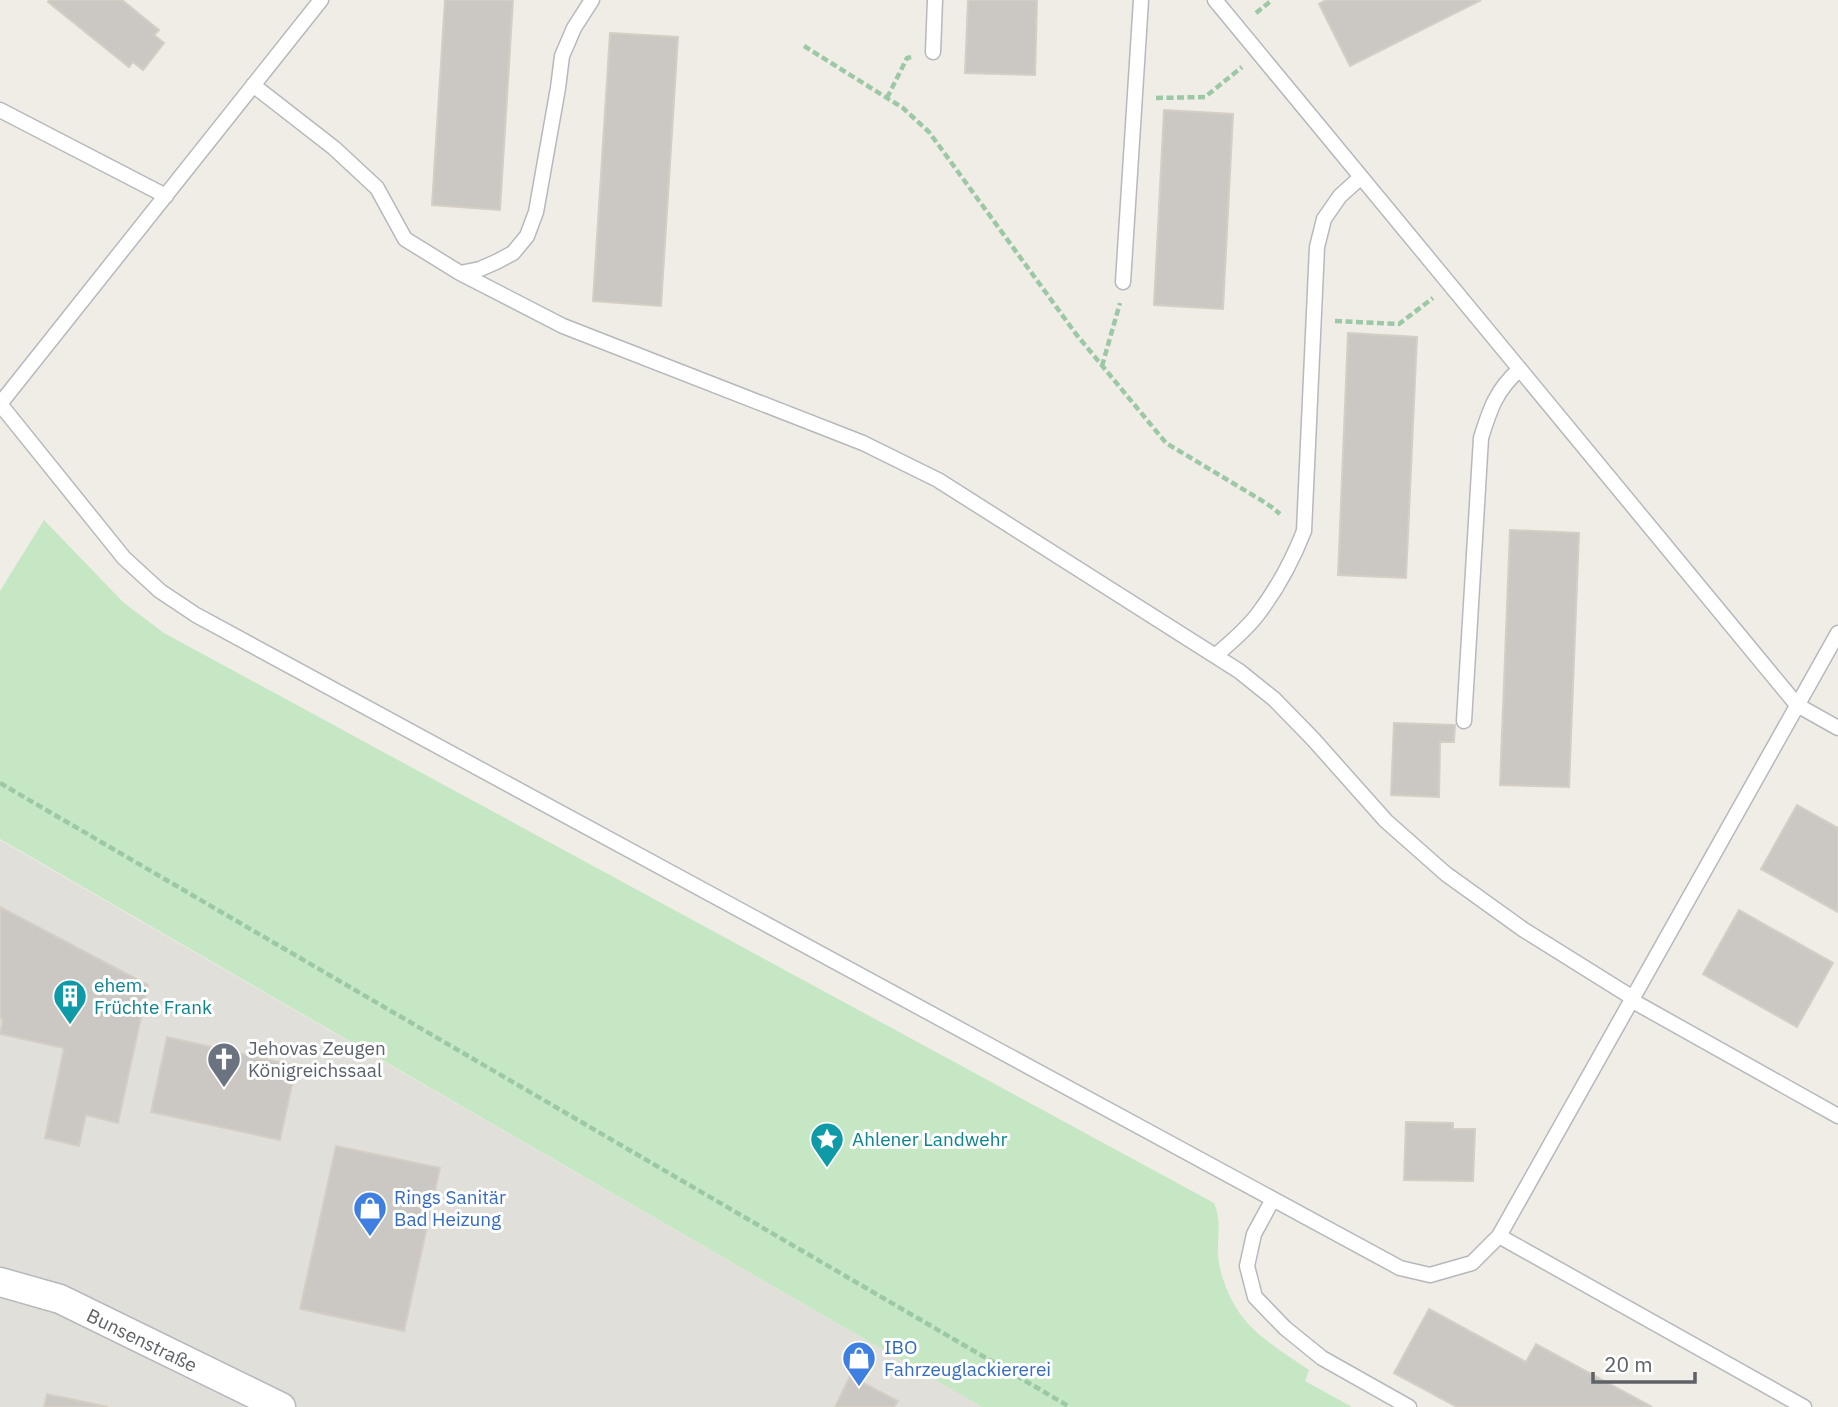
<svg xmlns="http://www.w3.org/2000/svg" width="1838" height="1407" viewBox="0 0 1838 1407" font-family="'IBM Plex Sans',sans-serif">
<rect width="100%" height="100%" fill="#f0ede6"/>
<path fill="#e1dfda" d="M 0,840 L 982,1407 L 0,1407 Z"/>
<path fill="#c5e7c3" d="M 44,520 L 124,603 L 164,633 L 1214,1203 C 1222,1220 1217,1237 1218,1256 C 1220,1277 1231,1304 1245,1320 C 1259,1338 1290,1357 1309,1370 L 1305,1381 L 1352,1407 L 982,1407 L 0,839 L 0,591 Z"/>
<path fill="#cbc8c3" stroke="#d4cec4" stroke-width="2" d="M 49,0 L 122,0 L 159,30 L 154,35 L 164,43 L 143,70 L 133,62 L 129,67 L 48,2 Z
M 445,0 L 513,0 L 500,210 L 432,205 Z
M 968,0 L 1037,0 L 1035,75 L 965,73 Z
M 1326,0 L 1481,0 L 1350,66 L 1319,4 Z
M 610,33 L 678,37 L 661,306 L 593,301 Z
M 1164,110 L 1233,114 L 1223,309 L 1154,305 Z
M 1348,333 L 1417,337 L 1406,578 L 1338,575 Z
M 1510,530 L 1579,533 L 1569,787 L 1500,785 Z
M 1394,723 L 1455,725 L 1454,742 L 1440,742 L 1439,797 L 1391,795 Z
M 1797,805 L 1838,828 L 1838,912 L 1761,869 Z
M 0,907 L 148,985 L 118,1123 L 86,1115 L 79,1146 L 45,1138 L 64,1048 L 0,1034 L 3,1019 L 0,1018 Z
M 1739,910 L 1833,963 L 1797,1027 L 1703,974 Z
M 167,1037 L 296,1066 L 280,1140 L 151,1112 Z
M 1406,1122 L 1453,1123 L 1453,1129 L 1475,1129 L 1473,1181 L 1404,1180 Z
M 336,1146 L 440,1168 L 404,1331 L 300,1309 Z
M 1429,1309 L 1526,1362 L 1536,1344 L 1652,1407 L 1457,1407 L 1394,1373 Z
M 850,1376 L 898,1401 L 894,1407 L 835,1407 Z
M 47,1394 L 108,1407 L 44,1407 Z"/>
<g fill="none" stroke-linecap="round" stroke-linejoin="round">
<g stroke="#b6b9bc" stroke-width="17">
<path id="service" d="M 1215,0 L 1797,705 L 1838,728
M 933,52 L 935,0
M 253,85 L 334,148 L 377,188 L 405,239 L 460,273 L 480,269 L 496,262 L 513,253 L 527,236 L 536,212 L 558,88 L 562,56 L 574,28 L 592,0
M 0,110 L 166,196
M 460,273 L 563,326 L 863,443 L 938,480 L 1239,671 L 1274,699 L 1313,739 L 1386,821 L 1446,874 L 1524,930 L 1633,998
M 1123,282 L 1141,0
M 0,404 L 124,558 L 160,591 L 196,615 L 1400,1268 L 1430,1275 L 1472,1263 L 1499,1236 L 1804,1407
M 0,404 L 321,0
M 1215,656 C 1230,643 1246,630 1258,614 C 1277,589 1293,559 1304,531 L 1317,247 L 1324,219 L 1340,196 L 1361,177
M 1464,721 L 1481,438 C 1490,409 1496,390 1520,369
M 1631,1000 L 1838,1116
M 1273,1199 L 1254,1234 L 1247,1266 L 1255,1297 L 1285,1328 L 1322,1358 L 1409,1407
M 1499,1236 L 1838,633"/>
</g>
<g stroke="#b6b9bc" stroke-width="31">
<path id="minor" d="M 0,1282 L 60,1299 L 281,1407"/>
</g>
<path stroke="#9cc8a6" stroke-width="4.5" stroke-dasharray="7 3.5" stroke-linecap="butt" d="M 1256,13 L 1272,0
M 804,46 L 903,108 L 929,132 L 1076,334 L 1166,443 L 1261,500 L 1273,508 L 1280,514
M 887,98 L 907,58 L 912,57
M 1156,98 L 1205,97 L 1242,67
M 1335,321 L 1399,324 L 1433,298
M 1102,366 L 1120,303
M 0,783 L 1070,1407"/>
<use href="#service" stroke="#fff" stroke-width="14"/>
<use href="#minor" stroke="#fff" stroke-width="28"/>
</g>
<defs>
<g id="building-pin" transform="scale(1.75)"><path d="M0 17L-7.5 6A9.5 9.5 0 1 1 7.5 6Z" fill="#0f9aa8" stroke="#fff"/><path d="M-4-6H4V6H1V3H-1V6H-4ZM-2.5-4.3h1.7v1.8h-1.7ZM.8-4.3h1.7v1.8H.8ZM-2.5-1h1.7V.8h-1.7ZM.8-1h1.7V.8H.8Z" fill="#fff"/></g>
<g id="church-pin" transform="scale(1.75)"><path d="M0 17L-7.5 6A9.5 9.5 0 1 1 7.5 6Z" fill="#6b7280" stroke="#fff"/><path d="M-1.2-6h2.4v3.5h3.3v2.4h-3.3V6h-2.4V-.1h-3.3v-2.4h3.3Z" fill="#fff"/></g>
<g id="sight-pin" transform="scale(1.75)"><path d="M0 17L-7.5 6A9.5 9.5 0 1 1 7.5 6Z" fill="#0f9aa8" stroke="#fff"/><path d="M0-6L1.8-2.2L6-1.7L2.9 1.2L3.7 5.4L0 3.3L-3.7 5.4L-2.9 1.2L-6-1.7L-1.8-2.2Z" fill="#fff"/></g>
<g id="shop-pin" transform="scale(1.75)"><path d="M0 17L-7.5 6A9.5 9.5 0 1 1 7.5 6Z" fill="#3f7fe0" stroke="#fff"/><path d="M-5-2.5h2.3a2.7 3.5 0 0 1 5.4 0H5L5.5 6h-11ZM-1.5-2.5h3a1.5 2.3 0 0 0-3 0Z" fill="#fff"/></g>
</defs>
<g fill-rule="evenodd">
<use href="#building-pin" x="70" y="996"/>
<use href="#church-pin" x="224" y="1059"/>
<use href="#sight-pin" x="827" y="1139"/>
<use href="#shop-pin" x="370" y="1208"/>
<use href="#shop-pin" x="859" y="1358"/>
</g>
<g text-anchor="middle" stroke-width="6" stroke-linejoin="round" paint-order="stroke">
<g font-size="19" fill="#0d838f" stroke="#fff" text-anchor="start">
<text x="94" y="992">ehem.<tspan x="94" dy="22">Früchte Frank</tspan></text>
<text x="852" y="1146">Ahlener Landwehr</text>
</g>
<g font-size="19" fill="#5b616d" stroke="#fff" text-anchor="start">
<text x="248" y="1055">Jehovas Zeugen<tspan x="248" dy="22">Königreichssaal</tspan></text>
</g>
<g font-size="19" fill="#366cbe" stroke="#fff" text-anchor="start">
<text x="394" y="1204">Rings Sanitär<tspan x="394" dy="22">Bad Heizung</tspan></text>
<text x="884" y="1354">IBO<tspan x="884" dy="22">Fahrzeuglackiererei</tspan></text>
</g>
<g font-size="19" fill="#5d6266" stroke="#fff">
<text transform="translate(142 1340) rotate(26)" y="7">Bunsenstraße</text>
</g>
</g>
<path d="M1593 1372v10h102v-10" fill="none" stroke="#5d6266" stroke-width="3.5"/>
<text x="1604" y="1372" font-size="21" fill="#5d6266" stroke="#ffffff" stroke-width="5" paint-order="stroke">20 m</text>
</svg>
